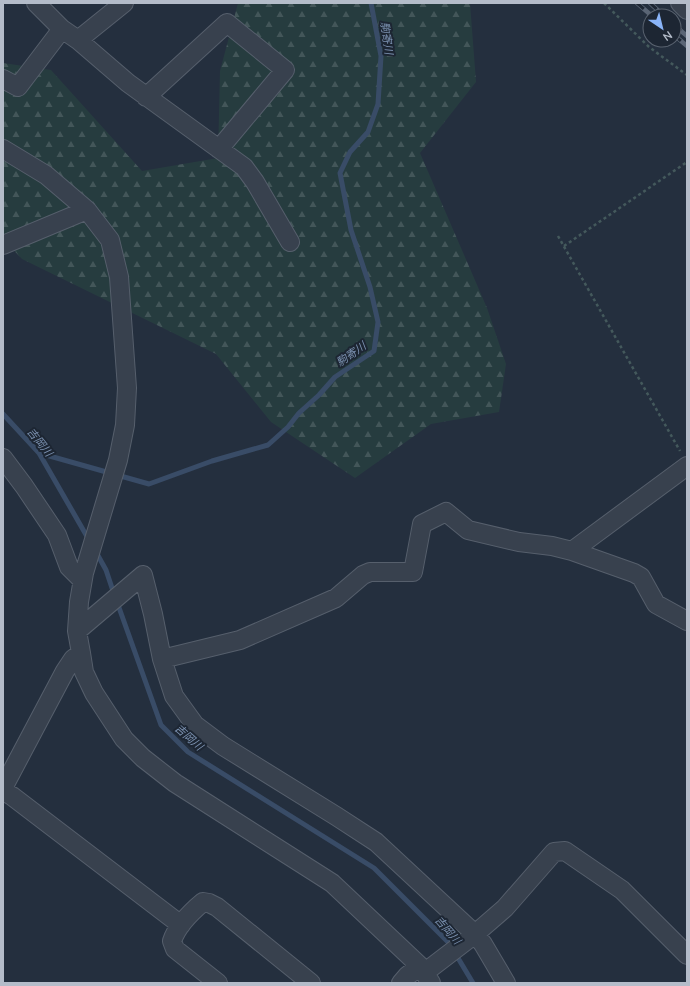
<svg xmlns="http://www.w3.org/2000/svg" width="690" height="986" viewBox="0 0 690 986" font-family="'Nunito Sans','Noto Sans JP',sans-serif">
<defs>
<pattern id="forest-firs" width="22" height="20" patternUnits="userSpaceOnUse"><rect width="22" height="20" fill="#263c3f"/><path d="M5 1l3.5 6h-7zM16 11l3.5 6h-7z" fill="#435659"/></pattern>
</defs>
<rect width="100%" height="100%" fill="#242f3e"/>
<path fill="url(#forest-firs)" d="M 238,3 L 470,3 L 476,82 L 420,153 L 487,308 L 506,364 L 499,412 L 431,424 L 355,478 L 271,422 L 216,354 L 22,259 L 3,239 L 3,63 L 51,70 L 142,171 L 218,158 L 220,71 Z"/>
<g fill="none" stroke-linecap="round" stroke-linejoin="round">
<path stroke="#394c67" stroke-width="5" d="M 3,414 L 39,453 L 89,540
M 39,453 L 149,484 L 212,461 L 268,445 L 288,427 L 299,413 L 319,395 L 335,377 L 374,351 L 378,322 L 370,287 L 351,230 L 340,173 L 350,152 L 368,132 L 378,104 L 381,56 L 371,3
M 96,552 L 106,570 L 114,594
M 117,602 L 161,725 L 188,752 L 374,868 L 449,943 L 473,983"/>
<g stroke="#565f6c" stroke-width="20">
<path id="minor" d="M 36,3 L 62,29 L 78,40 L 128,83 L 244,167 L 255,182 L 290,242
M 680,3 L 687,10
M 78,40 L 124,3
M 3,79 L 18,87 L 62,29
M 146,97 L 227,23 L 285,70 L 219,149
M 3,149 L 46,175 L 87,210 L 110,240 L 119,277 L 127,388 L 125,425 L 118,460 L 84,573 L 79,602 L 77,631 L 81,653 L 84,672 L 94,693 L 124,739 L 143,758 L 175,783 L 332,883 L 420,966 L 431,983
M 3,245 L 87,210
M 3,458 L 24,486 L 57,535 L 69,567 L 82,580
M 572,551 L 687,466
M 77,631 L 143,575 L 153,614 L 162,659 L 174,696 L 195,725 L 223,746 L 336,816 L 376,842 L 475,934 L 483,944 L 506,983
M 162,659 L 240,640 L 336,598 L 363,575 L 370,572 L 413,572 L 422,524 L 446,512 L 468,530 L 519,542 L 552,546 L 572,551 L 634,573 L 641,577 L 656,604 L 687,621
M 3,788 L 65,671 L 73,659 L 81,653
M 3,791 L 12,796 L 181,925
M 424,973 L 475,934 L 505,908 L 554,852 L 565,851 L 622,890 L 687,955
M 218,983 L 175,949 L 172,941 C 177,926 191,912 203,902 L 209,903 L 217,907 L 311,983
M 401,983 L 407,976 L 420,966"/>
</g>
<path stroke="#44595c" stroke-width="2.5" stroke-dasharray="3 3" stroke-linecap="butt" d="M 604,3 L 649,47 L 687,75
M 558,236 L 680,451
M 564,246 L 687,162"/>
<use href="#minor" stroke="#38414e" stroke-width="18"/>
<g stroke="#5a6575" stroke-width="4.5">
<path id="rail" d="M 637,3 L 652,16
M 650,3 L 664,16
M 674,25 L 687,36
M 674,35 L 687,46"/>
</g>
<use href="#rail" stroke="#1d2633" stroke-width="3" stroke-dasharray="9" stroke-linecap="butt"/>
</g>
<g text-anchor="middle" stroke-width="4" stroke-linejoin="round" paint-order="stroke">
<g font-size="11" font-style="italic" fill="#7c92b1" stroke="#1d2633">
<text transform="translate(387 38) rotate(82)" y="4">駒寄川</text>
<text transform="translate(351 354) rotate(-35)" y="4">駒寄川</text>
<text transform="translate(40 442) rotate(51)" y="4">吉岡川</text>
<text transform="translate(189 737) rotate(41)" y="4">吉岡川</text>
<text transform="translate(448 930) rotate(49)" y="4">吉岡川</text>
</g>
</g>
<rect width="690" height="986" fill="none" stroke="#b4bcc9" stroke-width="8"/>
<g transform="translate(662 28) rotate(145)"><circle r="19" fill="#1d2633" stroke="#59626f"/>
<path d="M0-3L7 15L0 10L-7 15Z" fill="#8ab4f8"/>
<text y="-6" font-size="11" font-weight="bold" text-anchor="middle" fill="#b4bcc9">N</text>
</g>
</svg>
